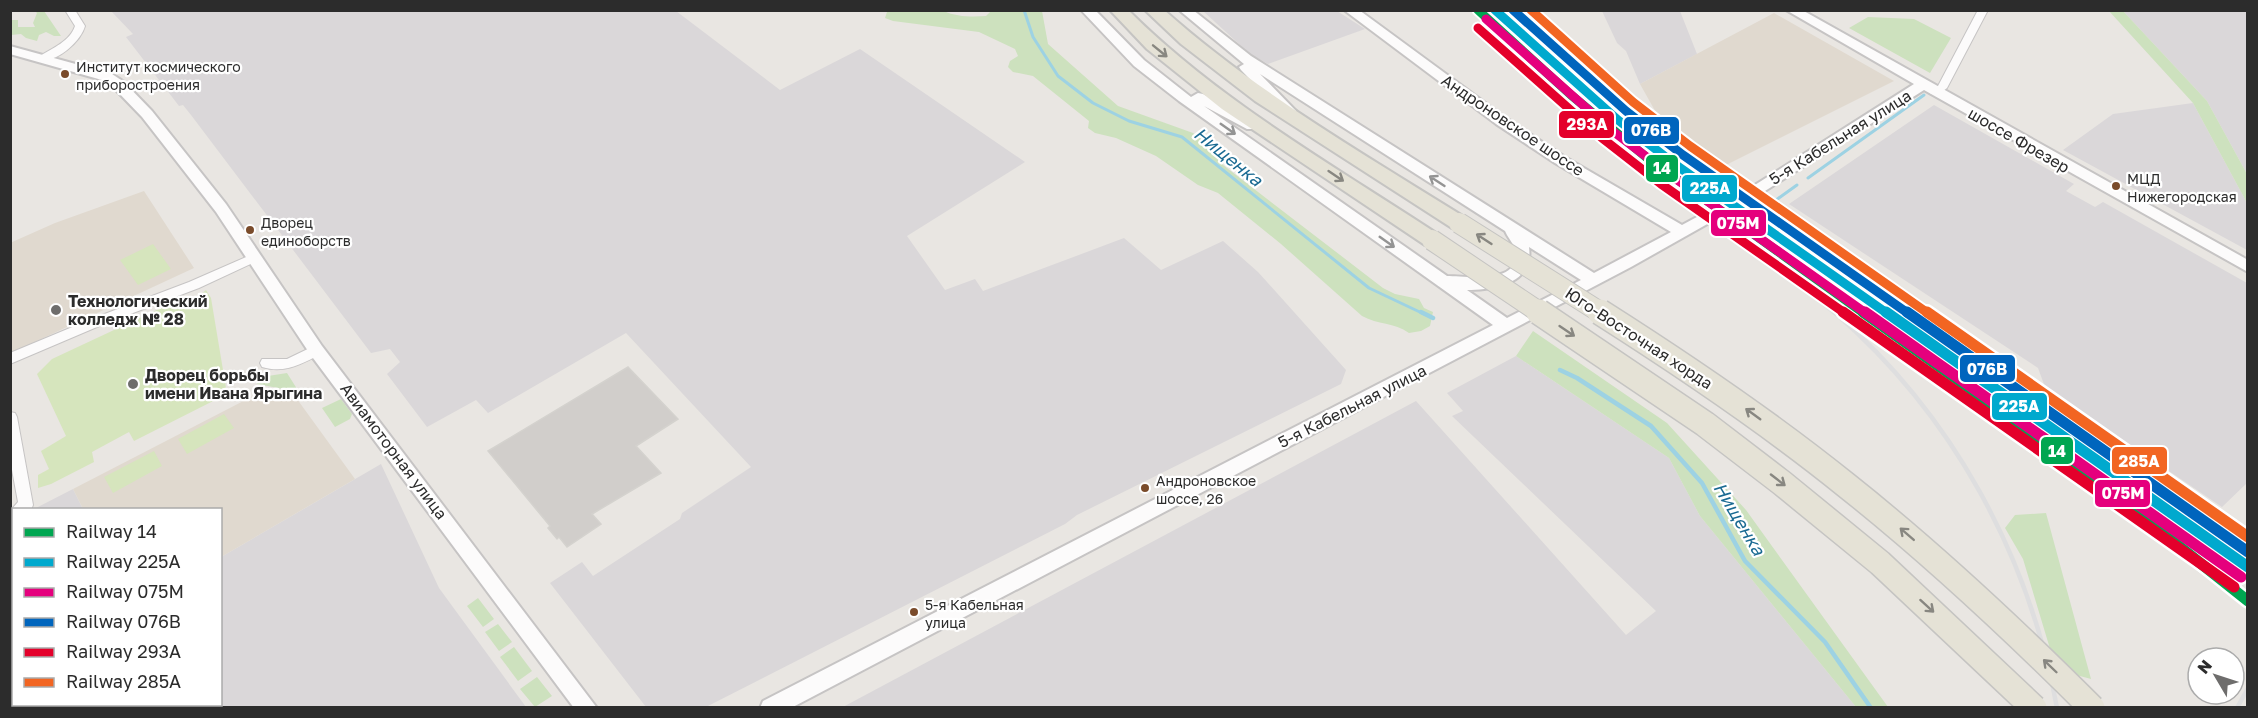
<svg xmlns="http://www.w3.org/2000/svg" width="2258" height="718" viewBox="0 0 2258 718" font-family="'Golos Text',sans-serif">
<rect width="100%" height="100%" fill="#e9e6e2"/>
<path fill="#dad7d9" d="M 111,11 L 676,11 L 780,90 L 860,49 L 1025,162 L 907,236 L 945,290 L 975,279 L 983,291 L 1124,238 L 1161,270 L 1223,241 L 1258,272 L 1346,370 L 1341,384 L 1077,515 L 1065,524 L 706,707 L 646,707 L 550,583 L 582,562 L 593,576 L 680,519 L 682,513 L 751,467 L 626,333 L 488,413 L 476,400 L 427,427 L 387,374 L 400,362 L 390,349 L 371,353 L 191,115 L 183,105 L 179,106 L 126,37 L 133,34 Z
M 1203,11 L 1337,11 L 1365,29 L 1268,64 L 1250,54 Z
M 1602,11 L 1680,11 L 1697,54 L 1640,84 L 1626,51 L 1617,43 Z
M 2123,11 L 2247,11 L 2247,174 L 2207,101 Z
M 2193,103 L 2247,203 L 2247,250 L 2063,150 L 2113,114 Z
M 1934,105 L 2074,184 L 2066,191 L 2095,207 L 2103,202 L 2247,283 L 2247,483 L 2222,507 L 2045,387 L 2038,368 L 1789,204 Z
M 1516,356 L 1669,458 L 1700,516 L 1856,707 L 841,708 L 1416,401 L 1626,635 L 1656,611 L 1452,416 L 1463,411 L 1447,393 Z
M 381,464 L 439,588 L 526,707 L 11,707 L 10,643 L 13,641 L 14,704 L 220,704 L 221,557 Z
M 73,489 L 83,509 L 34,509 Z"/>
<path fill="#e0d9cf" d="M 1774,13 L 1894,81 L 1714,171 L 1672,132 L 1654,109 L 1640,84 Z
M 144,191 L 194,268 L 11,353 L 10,243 L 55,223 Z
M 257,394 L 297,399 L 355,479 L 221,557 L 220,510 L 83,509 L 73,489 Z"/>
<path fill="#cde1be" d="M 44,11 L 61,36 L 54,36 L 46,32 L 39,35 L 37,41 L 26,38 L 21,34 L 11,35 L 11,20 L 18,20 L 18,27 L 35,27 L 33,23 L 37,13 L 35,11 Z
M 893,11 L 944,11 C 956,17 973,17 986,16 L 991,11 L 1042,11 L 1048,44 L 1118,106 L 1193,133 L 1208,143 L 1223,165 L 1383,288 L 1395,294 L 1419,299 L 1424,308 L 1433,312 L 1430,326 L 1421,331 L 1409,333 C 1394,322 1378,325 1362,316 L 1281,244 L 1218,193 L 1198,185 L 1156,156 L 1116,138 L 1095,133 L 1088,128 L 1089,121 L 1033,76 L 1013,72 L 1008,67 L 1010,61 L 1018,56 L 1015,49 L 979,32 L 893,21 L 885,18 L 887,12 Z
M 2109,11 L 2123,11 L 2207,101 L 2247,174 L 2247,203 L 2193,103 Z
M 1868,17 L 1914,19 L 1951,38 L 1930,73 L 1849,28 Z
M 1533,331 L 1667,423 L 1746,510 L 1888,707 L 1856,707 L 1700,516 L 1669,458 L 1516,356 Z
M 287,373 L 299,392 L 257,384 L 258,380 L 268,376 Z
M 341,399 L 352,414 L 350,419 L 335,427 L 322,408 Z
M 2046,513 L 2091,679 L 2069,673 L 2054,662 L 2023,559 L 2005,528 L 2015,515 Z
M 478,598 L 494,619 L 483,627 L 467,606 Z
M 498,624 L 512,642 L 499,651 L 485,632 Z
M 514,647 L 532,671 L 518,681 L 500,657 Z
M 537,677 L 552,696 L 535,707 L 520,689 Z"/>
<path fill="#d6e5bd" d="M 153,244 L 171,269 L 138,285 L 120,260 Z
M 206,290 L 211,298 L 227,394 L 134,441 L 129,432 L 92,452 L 94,462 L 51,484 L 38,488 L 38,475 L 49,469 L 41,451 L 66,436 L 37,374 L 52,359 L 176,301 L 198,297 Z
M 224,414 L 234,428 L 187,454 L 178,439 Z
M 154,451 L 162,466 L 113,493 L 104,477 Z"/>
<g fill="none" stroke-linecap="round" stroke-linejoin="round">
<path stroke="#9dd2e3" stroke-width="3" d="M 1024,10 L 1033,37 L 1058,76 L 1093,103 L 1129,121 L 1182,137 L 1369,288 L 1424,314
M 1808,178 L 1924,95
M 1776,200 L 1797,185"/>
<path stroke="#9dd2e3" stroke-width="4.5" d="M 1421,312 L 1433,318
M 1560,370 L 1577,378 L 1651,426 L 1702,483 L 1745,561 L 1825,642 L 1871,708"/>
</g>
<path fill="#d1cecb" stroke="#d4d2ce" stroke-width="1.5" d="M 628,367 L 678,419 L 636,446 L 661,473 L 592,514 L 601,524 L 567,547 L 559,537 L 557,539 L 548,528 L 550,526 L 488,451 Z"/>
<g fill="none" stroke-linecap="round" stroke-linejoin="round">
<g stroke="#c6c4c4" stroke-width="2">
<path id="minor" d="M 65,10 L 75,10 L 85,26 C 81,41 57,63 40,60 L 40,56 C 53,48 70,41 75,26 Z
M 1978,10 L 1988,10 L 1947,88 L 1939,94 L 1931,94 L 1930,92 L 1938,86 Z
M 253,254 L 257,255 L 259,258 L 257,261 L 199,288 L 104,324 L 10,364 L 10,353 L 94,318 L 189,282 Z
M 316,345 L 323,350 L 321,354 C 301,364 285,374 262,367 L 260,363 L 262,359 L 287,359 Z
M 10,412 L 15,413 L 17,417 L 33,505 L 31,510 L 14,510 L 14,515 L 11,510 L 18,502 L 10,459 Z"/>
</g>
<g stroke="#c6c4c4" stroke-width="4">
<path id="tertiary" d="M 1081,10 L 1095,10 L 1144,60 L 1191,97 L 1198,93 L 1203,94 L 1257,123 L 1259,126 L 1257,129 L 1247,129 L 1204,106 L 1447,276 C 1466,276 1526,286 1514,247 C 1512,242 1507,236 1505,231 L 1260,74 L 1296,111 L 1294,114 L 1284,114 L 1241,70 L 1239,67 L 1244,64 L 1179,10 L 1193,10 L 1251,56 L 1594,273 L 1671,232 L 1555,163 L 1496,124 L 1344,10 L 1359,10 L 1506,118 L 1565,157 L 1682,225 L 1747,190 L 1914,84 L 1786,10 L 1802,10 L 2248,260 L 2248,272 L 1924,90 L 1757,196 L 1631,267 L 791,708 L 760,708 L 763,701 L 1493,325 L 1179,101 L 1134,66 ZM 1529,247 L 1581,280 L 1507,318 L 1467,290 C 1496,290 1534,283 1529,247 Z
M 10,46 L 112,74 L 124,82 L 152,111 L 226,204 L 322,346 L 597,708 L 574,708 L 310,354 L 216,212 L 142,117 L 114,88 L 102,80 L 10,54 Z"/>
</g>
<g stroke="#c5c4c2" stroke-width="4">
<path id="primary" d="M 1110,10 L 1128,10 C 1219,101 1333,165 1439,235 L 1442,240 L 1439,245 L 1432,247 L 1425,245 L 1222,109 L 1147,49 Z
M 1145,10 L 1164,10 C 1256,92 1362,153 1466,218 L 1469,223 L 1466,228 L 1459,230 L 1452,228 L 1255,101 L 1181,44 Z"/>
</g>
<use href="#minor" fill="#fcfbfb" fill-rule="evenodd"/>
<use href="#tertiary" fill="#fcfbfb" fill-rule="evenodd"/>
<use href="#primary" fill="#e5e2d6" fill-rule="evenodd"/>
<path stroke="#dededf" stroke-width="3" d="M 1515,10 L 1568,58
M 1533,10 L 1612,95 L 1715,185
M 1720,189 L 1798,244 L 1851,288
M 1777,266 L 1835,314"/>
<path stroke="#dededf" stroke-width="4.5" d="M 1834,312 C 1952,414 2029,555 2057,708
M 2237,708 L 2248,688"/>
<g stroke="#c5c4c2" stroke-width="22" stroke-linecap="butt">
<path id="primary-bridge-far1" d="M 1459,223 L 1603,314
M 1432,240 L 1542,314"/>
</g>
<g stroke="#c5c4c2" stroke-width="28" stroke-linecap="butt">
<path id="primary-bridge" d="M 1539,312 L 1705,424 L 1782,483 L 1880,563 L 2034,708
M 1600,312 C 1685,366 1768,422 1846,485 C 1933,554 2014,630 2092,708"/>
</g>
<use href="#primary-bridge-far1" stroke="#e5e2d6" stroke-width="20"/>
<use href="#primary-bridge" stroke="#e5e2d6" stroke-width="25"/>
<g stroke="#fff" stroke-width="13">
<path id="rail-1-far1" d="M 1478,10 L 1571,95 L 1646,157 L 1865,314"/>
</g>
<g stroke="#fff" stroke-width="16">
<path id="rail-1" d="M 1863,312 L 2077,465 L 2248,601"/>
</g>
<g stroke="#fff" stroke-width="13">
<path id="rail-2-far1" d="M 1495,10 L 1618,120 L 1676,165 L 1888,314"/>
</g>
<g stroke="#fff" stroke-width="16">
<path id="rail-2" d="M 1886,312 L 2248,567"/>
</g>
<g stroke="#fff" stroke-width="13">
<path id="rail-3-far1" d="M 1486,19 L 1610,129 L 1669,174 L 1867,314"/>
</g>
<g stroke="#fff" stroke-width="16">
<path id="rail-3" d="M 1865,312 L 2241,577"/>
</g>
<g stroke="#fff" stroke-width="13">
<path id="rail-4-far1" d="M 1513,10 L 1626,111 L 1683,155 L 1909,314"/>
</g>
<g stroke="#fff" stroke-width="16">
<path id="rail-4" d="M 1907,312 L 2248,552"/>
</g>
<g stroke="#fff" stroke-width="13">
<path id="rail-5-far1" d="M 1478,28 L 1602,138 L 1661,184 L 1846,314"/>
</g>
<g stroke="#fff" stroke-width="16">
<path id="rail-5" d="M 1843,312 L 2234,587"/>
</g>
<g stroke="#fff" stroke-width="13">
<path id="rail-6-far1" d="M 1531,10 L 1633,102 L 1690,146 L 1929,314"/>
</g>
<g stroke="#fff" stroke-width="16">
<path id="rail-6" d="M 1927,312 L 2248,537"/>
</g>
<use href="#rail-1-far1" stroke="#00a651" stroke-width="9"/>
<use href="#rail-1" stroke="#00a651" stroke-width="11"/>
<use href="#rail-2-far1" stroke="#00a9ce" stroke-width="9"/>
<use href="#rail-2" stroke="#00a9ce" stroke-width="11"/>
<use href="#rail-3-far1" stroke="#e5007d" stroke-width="9"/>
<use href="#rail-3" stroke="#e5007d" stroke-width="11"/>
<use href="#rail-4-far1" stroke="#0065bd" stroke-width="9"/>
<use href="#rail-4" stroke="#0065bd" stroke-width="11"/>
<use href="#rail-5-far1" stroke="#e4002b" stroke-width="9"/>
<use href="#rail-5" stroke="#e4002b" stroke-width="11"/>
<use href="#rail-6-far1" stroke="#f26522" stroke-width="9"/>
<use href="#rail-6" stroke="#f26522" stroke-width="11"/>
</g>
<defs><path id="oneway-shaft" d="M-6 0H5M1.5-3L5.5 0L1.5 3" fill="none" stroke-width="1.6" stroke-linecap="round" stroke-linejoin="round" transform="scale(1.5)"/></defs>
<g stroke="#888781">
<use href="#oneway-shaft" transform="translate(1160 51) rotate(39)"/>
<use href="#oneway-shaft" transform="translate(1336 176) rotate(34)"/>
<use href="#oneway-shaft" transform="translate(1484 239) rotate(-147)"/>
<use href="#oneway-shaft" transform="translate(1567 331) rotate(34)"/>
<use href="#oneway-shaft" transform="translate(1753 414) rotate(-144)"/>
<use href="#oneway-shaft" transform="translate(1778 480) rotate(38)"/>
<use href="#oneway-shaft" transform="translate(1907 534) rotate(-139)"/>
<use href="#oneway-shaft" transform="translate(1927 606) rotate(42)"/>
<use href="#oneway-shaft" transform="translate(2050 666) rotate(-136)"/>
</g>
<g stroke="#949494">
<use href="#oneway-shaft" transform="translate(1228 129) rotate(35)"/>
<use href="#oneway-shaft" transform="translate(1437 181) rotate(-147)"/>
<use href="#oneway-shaft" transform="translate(1387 242) rotate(35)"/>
</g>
<g fill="#7a4b2a" stroke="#fff" stroke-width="2">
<circle cx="65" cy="74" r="5"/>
<circle cx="2116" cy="186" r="5"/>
<circle cx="250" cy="230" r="5"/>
<circle cx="1145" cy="488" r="5"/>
<circle cx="914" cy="612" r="5"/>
</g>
<g fill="#6e6d6c" stroke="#fff" stroke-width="2">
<circle cx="56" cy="310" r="6"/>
<circle cx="133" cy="384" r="6"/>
</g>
<g text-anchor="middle" stroke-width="4.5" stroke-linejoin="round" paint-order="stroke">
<g font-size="14" fill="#2c2c2c" stroke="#fff" text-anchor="start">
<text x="76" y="72">Институт космического<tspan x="76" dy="18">приборостроения</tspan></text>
<text x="2127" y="184">МЦД<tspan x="2127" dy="18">Нижегородская</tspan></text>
<text x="261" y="228">Дворец<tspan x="261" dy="18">единоборств</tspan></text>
<text x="1156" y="486">Андроновское<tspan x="1156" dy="18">шоссе, 26</tspan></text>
<text x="925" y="610">5-я Кабельная<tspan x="925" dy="18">улица</tspan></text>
</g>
<g font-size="16" fill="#2c2c2c" stroke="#fff">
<text transform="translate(1513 125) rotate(34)" y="6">Андроновское шоссе</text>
<text transform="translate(1840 137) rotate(-32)" y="6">5-я Кабельная улица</text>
<text transform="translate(2019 140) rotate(30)" y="6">шоссе Фрезер</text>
<text transform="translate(1639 338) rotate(33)" y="6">Юго-Восточная хорда</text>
<text transform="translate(1352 406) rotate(-27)" y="6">5-я Кабельная улица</text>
<text transform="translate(394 451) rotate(53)" y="6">Авиамоторная улица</text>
</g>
<g font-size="16" font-weight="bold" fill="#2c2c2c" stroke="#fff" text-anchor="start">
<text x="68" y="307">Технологический<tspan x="68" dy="18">колледж № 28</tspan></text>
<text x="145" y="381">Дворец борьбы<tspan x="145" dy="18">имени Ивана Ярыгина</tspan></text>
</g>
<g font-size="18" font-style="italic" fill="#1a6a92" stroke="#fff">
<text transform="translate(1228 157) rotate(39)" y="6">Нищенка</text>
<text transform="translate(1739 519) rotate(59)" y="6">Нищенка</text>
</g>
</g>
<g stroke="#fff" stroke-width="2">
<rect x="1558" y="110" width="57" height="29" rx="6" fill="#e4002b"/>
<rect x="1623" y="116" width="57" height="29" rx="6" fill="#0065bd"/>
<rect x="1645" y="154" width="34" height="29" rx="6" fill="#00a651"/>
<rect x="1681" y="174" width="57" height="29" rx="6" fill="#00a9ce"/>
<rect x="1710" y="209" width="57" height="28" rx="6" fill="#e5007d"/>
<rect x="1959" y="354" width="57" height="29" rx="6" fill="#0065bd"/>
<rect x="1991" y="392" width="57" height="29" rx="6" fill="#00a9ce"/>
<rect x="2040" y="436" width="34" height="29" rx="6" fill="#00a651"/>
<rect x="2111" y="446" width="57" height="29" rx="6" fill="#f26522"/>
<rect x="2094" y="479" width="57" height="29" rx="6" fill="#e5007d"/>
</g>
<g font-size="16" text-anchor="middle" font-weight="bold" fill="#fff">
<text x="1587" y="130">293А</text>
<text x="1651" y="136">076В</text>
<text x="1662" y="174">14</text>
<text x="1710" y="194">225А</text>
<text x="1738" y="229">075М</text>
<text x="1987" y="375">076В</text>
<text x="2019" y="412">225А</text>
<text x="2057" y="457">14</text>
<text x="2139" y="467">285А</text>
<text x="2123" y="499">075М</text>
</g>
<rect width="2258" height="718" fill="none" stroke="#2c2c2c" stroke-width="24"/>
<rect x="12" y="508" width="210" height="198" fill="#ffffff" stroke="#ababab" stroke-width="1.5"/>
<rect x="24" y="528" width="30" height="9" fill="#00a651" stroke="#ababab" stroke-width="1.5"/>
<text x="66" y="538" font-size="18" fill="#2c2c2c">Railway 14</text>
<rect x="24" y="558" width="30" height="9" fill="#00a9ce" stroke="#ababab" stroke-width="1.5"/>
<text x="66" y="568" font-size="18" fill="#2c2c2c">Railway 225А</text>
<rect x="24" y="588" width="30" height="9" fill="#e5007d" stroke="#ababab" stroke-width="1.5"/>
<text x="66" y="598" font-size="18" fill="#2c2c2c">Railway 075М</text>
<rect x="24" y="618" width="30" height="9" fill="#0065bd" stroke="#ababab" stroke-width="1.5"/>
<text x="66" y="628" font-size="18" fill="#2c2c2c">Railway 076В</text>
<rect x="24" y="648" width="30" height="9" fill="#e4002b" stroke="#ababab" stroke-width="1.5"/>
<text x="66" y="658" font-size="18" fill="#2c2c2c">Railway 293А</text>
<rect x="24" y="678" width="30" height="9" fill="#f26522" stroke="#ababab" stroke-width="1.5"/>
<text x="66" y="688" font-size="18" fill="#2c2c2c">Railway 285А</text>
<g transform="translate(2216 676) rotate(309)"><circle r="28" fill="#ffffff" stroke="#ababab" stroke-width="1.5"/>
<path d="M0-4.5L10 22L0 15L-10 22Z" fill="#6e6d6c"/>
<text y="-9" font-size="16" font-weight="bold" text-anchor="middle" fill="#2c2c2c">N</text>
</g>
</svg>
